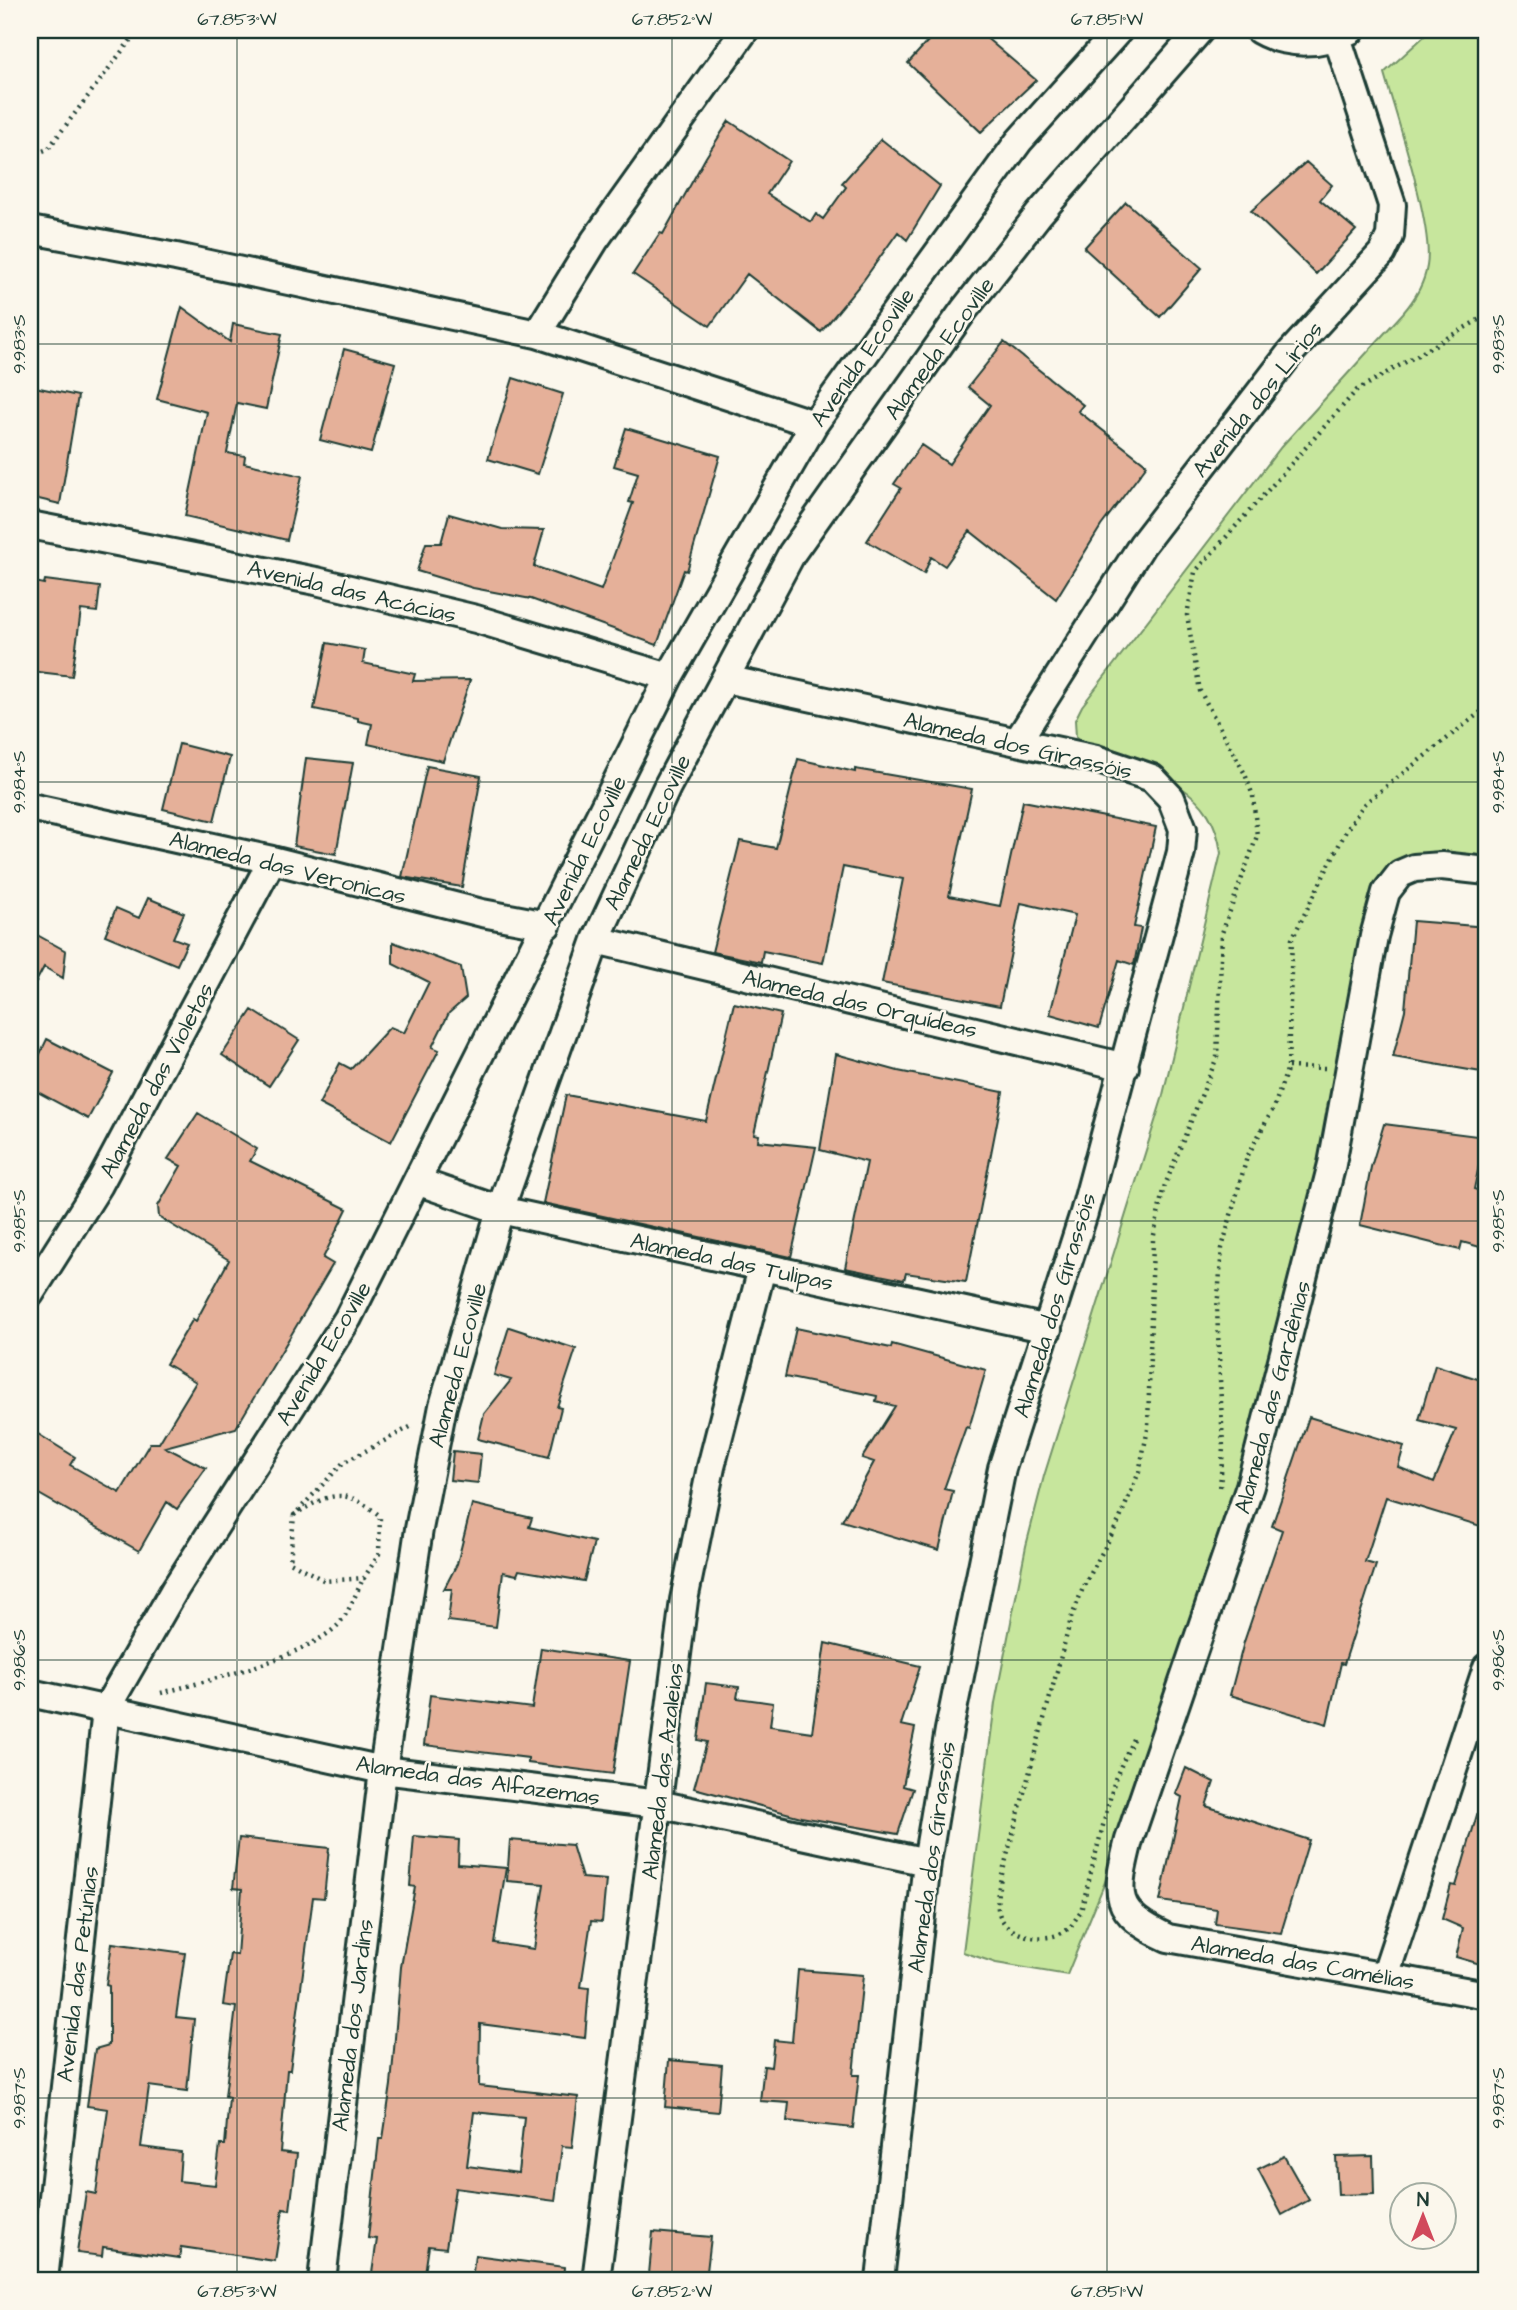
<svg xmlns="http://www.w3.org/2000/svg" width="1517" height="2310" viewBox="0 0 1517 2310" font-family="'Architects Daughter',sans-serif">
<rect width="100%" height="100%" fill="#fbf7ec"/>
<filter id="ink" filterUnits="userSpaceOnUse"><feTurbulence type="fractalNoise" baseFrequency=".0143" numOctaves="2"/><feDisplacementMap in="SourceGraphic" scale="14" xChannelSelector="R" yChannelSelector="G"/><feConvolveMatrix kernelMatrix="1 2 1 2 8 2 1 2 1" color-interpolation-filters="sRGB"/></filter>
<g filter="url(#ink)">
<path fill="#c7e69d" stroke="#739268" stroke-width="2" d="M 1431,30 L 1487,30 L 1487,857 L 1433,852 L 1408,858 L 1350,1035 L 1264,1408 L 1112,1865 L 1067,1975 L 996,1963 L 963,1952 L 995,1703 L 1026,1546 L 1044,1476 L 1162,1099 L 1221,853 C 1217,823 1205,803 1179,786 L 1082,742 L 1076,737 L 1075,720 L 1082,706 L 1281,447 L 1403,313 C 1415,299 1424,285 1427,266 C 1434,227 1396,116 1384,73 Z"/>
<path fill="#e5b099" stroke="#1f3d34" stroke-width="2" fill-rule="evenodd" d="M 938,30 L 977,30 L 1036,80 L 981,132 L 908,63 Z
M 729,121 L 789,161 L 767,194 L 811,222 L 816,214 L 823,219 L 846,187 L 842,183 L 881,139 L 940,186 L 907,240 L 898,232 L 863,281 L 821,332 L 747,274 L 710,326 L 633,274 L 660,233 L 663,234 L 706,157 Z
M 1306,162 L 1332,185 L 1320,200 L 1356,230 L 1316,274 L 1251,211 Z
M 1126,202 L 1202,268 L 1160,317 L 1084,248 Z
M 182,307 L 230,342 L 233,324 L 282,334 L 266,409 L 237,403 L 227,453 L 245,456 L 244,463 L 302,476 L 287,540 L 185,516 L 207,412 L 157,399 Z
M 1004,342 L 1083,405 L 1078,411 L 1147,465 L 1101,526 L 1056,599 L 970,531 L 945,566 L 931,557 L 924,574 L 867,541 L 901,488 L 894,484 L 921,445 L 949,464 L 990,405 L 968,387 Z
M 344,349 L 395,363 L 371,453 L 320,440 Z
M 513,378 L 563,394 L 538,474 L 488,459 Z
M 30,386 L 78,396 L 60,504 L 30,497 Z
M 626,428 L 720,456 L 687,571 L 684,570 L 657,645 L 531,599 L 473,588 L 417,571 L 426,543 L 441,543 L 449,514 L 502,529 L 544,530 L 534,566 L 601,590 L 633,503 L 629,502 L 638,473 L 614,466 Z
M 45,580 L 100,587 L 97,612 L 81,610 L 72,676 L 30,671 L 30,581 L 44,584 Z
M 327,643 L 365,650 L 363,663 L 415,674 L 413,681 L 470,680 L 443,761 L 368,744 L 372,724 L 358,721 L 358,718 L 314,709 Z
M 179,744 L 230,757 L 214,821 L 163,809 Z
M 306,758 L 353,763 L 336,854 L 294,846 Z
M 798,759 L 855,772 L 855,769 L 972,789 L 949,896 L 1000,906 L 1023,801 L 1156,827 L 1134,927 L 1141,928 L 1134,965 L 1119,960 L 1099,1028 L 1050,1014 L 1075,915 L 1021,903 L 1000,1006 L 882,983 L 903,879 L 843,867 L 823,963 L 763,951 L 761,962 L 712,952 L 740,841 L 776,848 Z
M 427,766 L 481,776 L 462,887 L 402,877 Z
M 148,898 L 184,913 L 173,938 L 187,943 L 177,965 L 105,935 L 116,908 L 139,918 Z
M 1413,921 L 1487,927 L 1487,1073 L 1393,1057 L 1405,1010 Z
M 30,931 L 66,951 L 63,978 L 44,967 L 30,993 Z
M 393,942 L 461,967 L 466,998 L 449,1013 L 432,1047 L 439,1050 L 391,1142 L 319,1104 L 340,1063 L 351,1069 L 390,1027 L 404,1033 L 429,982 L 393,964 Z
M 734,1003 L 781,1014 L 754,1134 L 759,1135 L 758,1141 L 816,1147 L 791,1257 L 543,1203 L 566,1095 L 706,1121 Z
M 252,1010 L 299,1040 L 269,1086 L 222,1055 Z
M 47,1039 L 113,1073 L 88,1119 L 30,1088 L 30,1075 Z
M 836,1054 L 898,1071 L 1003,1092 L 966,1282 L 906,1273 L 904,1280 L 845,1268 L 867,1162 L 820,1150 Z
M 198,1113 L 257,1149 L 250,1161 L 347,1209 L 323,1258 L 333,1264 L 236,1428 L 165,1447 L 206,1468 L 177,1509 L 167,1502 L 139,1551 L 30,1489 L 30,1429 L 75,1457 L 70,1465 L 120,1493 L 150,1443 L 159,1443 L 196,1382 L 166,1364 L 193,1319 L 196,1321 L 229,1260 L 159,1217 L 158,1206 L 181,1166 L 168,1159 Z
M 1384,1124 L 1485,1137 L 1474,1189 L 1487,1193 L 1487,1249 L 1462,1242 L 1460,1250 L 1360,1225 L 1371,1167 Z
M 509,1327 L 576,1349 L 557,1407 L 561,1408 L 549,1457 L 478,1439 L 484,1414 L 511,1380 L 494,1375 Z
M 796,1328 L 891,1348 L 892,1344 L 986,1370 L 969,1428 L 966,1427 L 944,1489 L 953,1491 L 939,1550 L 842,1521 L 874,1462 L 862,1458 L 895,1406 L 876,1401 L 877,1396 L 785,1377 Z
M 1435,1365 L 1487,1382 L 1487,1528 L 1386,1497 L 1365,1562 L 1376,1565 L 1344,1664 L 1341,1663 L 1327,1724 L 1230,1695 L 1244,1642 L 1282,1530 L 1272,1526 L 1309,1417 L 1404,1446 L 1398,1467 L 1434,1482 L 1456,1430 L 1419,1420 Z
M 453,1451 L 481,1454 L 478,1483 L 450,1480 Z
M 472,1504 L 532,1518 L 529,1527 L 594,1542 L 584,1581 L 519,1570 L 517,1575 L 503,1572 L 496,1627 L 448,1621 L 452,1589 L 444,1589 L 457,1564 Z
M 825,1643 L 920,1666 L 901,1725 L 915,1728 L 903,1786 L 913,1789 L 898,1834 L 801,1817 L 694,1788 L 707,1742 L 698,1740 L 706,1683 L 739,1687 L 737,1698 L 773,1703 L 770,1726 L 812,1732 Z
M 541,1648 L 630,1661 L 613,1774 L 528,1763 L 528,1758 L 424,1745 L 430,1695 L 532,1708 Z
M 1186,1768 L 1214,1782 L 1206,1806 L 1309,1840 L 1281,1933 L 1215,1924 L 1217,1909 L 1160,1901 L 1182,1797 L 1176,1794 Z
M 1482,1798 L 1487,1799 L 1487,1966 L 1456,1957 L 1463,1928 L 1442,1919 L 1451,1885 L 1456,1886 Z
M 414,1836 L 459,1840 L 458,1864 L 506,1868 L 494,1943 L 534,1949 L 544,1884 L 507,1881 L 510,1840 L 572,1845 L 582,1878 L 606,1880 L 602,1922 L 591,1921 L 581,1987 L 589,1988 L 585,2038 L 480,2024 L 479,2086 L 578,2097 L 572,2147 L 562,2146 L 555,2201 L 455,2188 L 446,2248 L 429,2246 L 424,2280 L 371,2280 L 377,2239 L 368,2238 L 379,2139 L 383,2139 L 391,2085 L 401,1967 L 415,1887 L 410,1886 ZM 474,2112 L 524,2117 L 518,2173 L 467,2166 Z
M 239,1838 L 329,1848 L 324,1898 L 313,1897 L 290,2070 L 287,2070 L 280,2152 L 297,2154 L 290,2210 L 283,2209 L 275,2261 L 181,2247 L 179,2258 L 103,2247 L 102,2256 L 77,2253 L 86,2192 L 96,2194 L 108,2109 L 87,2106 L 95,2049 L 109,2045 L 109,1986 L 106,1985 L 112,1943 L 185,1953 L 176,2017 L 194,2019 L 187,2091 L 149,2086 L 141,2147 L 181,2152 L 179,2181 L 215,2185 L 220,2145 L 225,2145 L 229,2097 L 225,2096 L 236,2007 L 223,2005 L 230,1954 L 237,1955 L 242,1889 L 233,1888 Z
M 798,1970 L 863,1975 L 853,2075 L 859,2075 L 853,2128 L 787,2121 L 789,2103 L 760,2101 L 764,2066 L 771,2067 L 774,2040 L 792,2042 Z
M 669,2060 L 722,2065 L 718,2112 L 665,2107 Z
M 1284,2156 L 1309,2200 L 1282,2215 L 1258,2169 Z
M 1373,2156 L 1374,2194 L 1338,2195 L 1336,2157 Z
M 653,2232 L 711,2237 L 706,2280 L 649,2274 Z
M 475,2255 L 564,2267 L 563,2280 L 472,2280 Z"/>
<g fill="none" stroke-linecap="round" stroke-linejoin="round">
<g stroke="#1f3d34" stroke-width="32">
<path id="minor" d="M 1259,30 C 1287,46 1323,45 1351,30
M 30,230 L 176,257 L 537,334 L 814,424
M 537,334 L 595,240 L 745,30
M 30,525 L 316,581 L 476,619 L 669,677
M 725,679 L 1096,759 L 1152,778 L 1171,798 L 1183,829 L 1181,852 L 1084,1213 L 1002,1468 L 949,1730 L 927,1862 L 880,2280
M 1017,742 L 1142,545 L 1291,352 L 1382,253 L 1390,236 L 1392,205 L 1337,37
M 30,807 L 272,860 L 482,913 L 547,925
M 1487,871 L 1442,866 L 1414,868 L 1400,874 L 1386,892 L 1374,936 L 1332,1164 L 1250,1486 L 1129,1840 C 1115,1896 1112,1912 1168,1938 L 1487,1995
M 596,940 L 1125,1067
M 419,1182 L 500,1210 L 1048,1329
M 30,1294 L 99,1185 L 272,860
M 30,1693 L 383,1770 L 658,1804 L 927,1862
M 1385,1976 L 1487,1667
M 44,2280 L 106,1709 L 175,1589 L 348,1318 L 669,677 L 814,424 L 1019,141 L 1119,30
M 322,2280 L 383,1770 L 419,1529 L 443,1406 L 500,1210 L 596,940 L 667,787 L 792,553 L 964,310 L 1039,214 L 1200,30
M 596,2280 L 684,1600 L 711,1467 L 762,1268"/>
</g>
<path stroke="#1f3d34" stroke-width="4.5" stroke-dasharray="2 5" stroke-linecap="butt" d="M 30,156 L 48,149 L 138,30
M 1288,1067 L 1325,1068
M 1220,1487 L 1223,1448 L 1217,1309 L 1222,1248 L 1247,1157 L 1274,1107 L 1288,1067 L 1292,939 L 1346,831 L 1364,804 L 1487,707
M 294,1515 C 331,1492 345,1487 380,1516 L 379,1554 L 364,1578 L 325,1581 L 290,1562 L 294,1515 L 343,1463 L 412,1426
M 161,1693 C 207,1681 303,1658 337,1626 C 348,1615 356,1593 363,1579
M 1133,1739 L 1115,1779 L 1081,1911 C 1077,1916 1073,1925 1068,1929 C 1050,1944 1010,1939 1000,1916 C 995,1903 998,1890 1001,1878 L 1071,1619 L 1083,1588 L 1119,1521 L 1139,1472 L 1148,1429 L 1153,1240 L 1163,1190 L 1217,1057 L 1222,933 L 1257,836 L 1253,796 L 1245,774 L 1200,691 L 1187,615 L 1195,572 L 1357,390 L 1487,315"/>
<use href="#minor" stroke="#fbf7ec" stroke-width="26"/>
</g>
</g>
<path fill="none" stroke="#1f3d34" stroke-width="2" stroke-opacity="0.45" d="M 237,30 L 237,2280M 672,30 L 672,2280M 1107,30 L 1107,2280M 30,344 L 1487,344M 30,782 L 1487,782M 30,1221 L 1487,1221M 30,1660 L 1487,1660M 30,2098 L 1487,2098"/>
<g text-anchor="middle" stroke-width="5" stroke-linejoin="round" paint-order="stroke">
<g font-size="23" fill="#1f3d34" stroke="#fbf7ec">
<text transform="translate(939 348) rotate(-54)" y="8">Alameda Ecoville</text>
<text transform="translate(862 357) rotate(-55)" y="8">Avenida Ecoville</text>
<text transform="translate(1257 399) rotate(-51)" y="8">Avenida dos Lírios</text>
<text transform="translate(352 591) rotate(13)" y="8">Avenida das Acácias</text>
<text transform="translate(1018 745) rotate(13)" y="8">Alameda dos Girassóis</text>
<text transform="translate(647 832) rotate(-64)" y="8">Alameda Ecoville</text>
<text transform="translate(584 850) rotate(-64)" y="8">Avenida Ecoville</text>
<text transform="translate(288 867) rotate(14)" y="8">Alameda das Veronicas</text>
<text transform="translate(860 1003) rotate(13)" y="8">Alameda das Orquídeas</text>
<text transform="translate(156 1080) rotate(-62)" y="8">Alameda das Violetas</text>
<text transform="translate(732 1261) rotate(12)" y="8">Alameda das Tulipas</text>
<text transform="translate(1054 1305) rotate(-73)" y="8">Alameda dos Girassóis</text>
<text transform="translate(323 1353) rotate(-59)" y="8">Avenida Ecoville</text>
<text transform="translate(457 1365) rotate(-75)" y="8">Alameda Ecoville</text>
<text transform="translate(1272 1397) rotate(-75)" y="8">Alameda das Gardênias</text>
<text transform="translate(662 1771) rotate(-83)" y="8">Alameda das Azaleias</text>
<text transform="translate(478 1780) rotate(8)" y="8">Alameda das Alfazemas</text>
<text transform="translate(931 1857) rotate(-82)" y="8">Alameda dos Girassóis</text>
<text transform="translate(1303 1962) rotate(10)" y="8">Alameda das Camélias</text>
<text transform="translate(77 1974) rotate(-83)" y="8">Avenida das Petúnias</text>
<text transform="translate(352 2025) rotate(-83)" y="8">Alameda dos Jardins</text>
</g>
</g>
<rect width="1517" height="2310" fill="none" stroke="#fbf7ec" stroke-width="77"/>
<g transform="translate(1423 2216)"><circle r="33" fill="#fbf7ec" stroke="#a3ada2" stroke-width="2"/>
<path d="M0-5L12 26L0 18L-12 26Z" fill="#d1495b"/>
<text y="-10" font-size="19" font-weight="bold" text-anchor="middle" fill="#1f3d34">N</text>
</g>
<rect x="38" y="38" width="1440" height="2234" fill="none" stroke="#1f3d34" stroke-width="2.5"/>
<g font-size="18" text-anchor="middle" fill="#1f3d34">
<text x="237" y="25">67.853°W</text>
<text x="672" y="25">67.852°W</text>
<text x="1107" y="25">67.851°W</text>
<text transform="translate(19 344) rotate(-90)" y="6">9.983°S</text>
<text transform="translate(1498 344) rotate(-90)" y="6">9.983°S</text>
<text transform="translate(19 782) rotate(-90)" y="6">9.984°S</text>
<text transform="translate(1498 782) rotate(-90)" y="6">9.984°S</text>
<text transform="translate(19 1221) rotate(-90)" y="6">9.985°S</text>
<text transform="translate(1498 1221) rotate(-90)" y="6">9.985°S</text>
<text transform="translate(19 1660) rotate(-90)" y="6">9.986°S</text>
<text transform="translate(1498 1660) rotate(-90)" y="6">9.986°S</text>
<text transform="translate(19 2098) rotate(-90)" y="6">9.987°S</text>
<text transform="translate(1498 2098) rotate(-90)" y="6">9.987°S</text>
<text x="237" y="2297">67.853°W</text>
<text x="672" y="2297">67.852°W</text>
<text x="1107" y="2297">67.851°W</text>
</g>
</svg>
